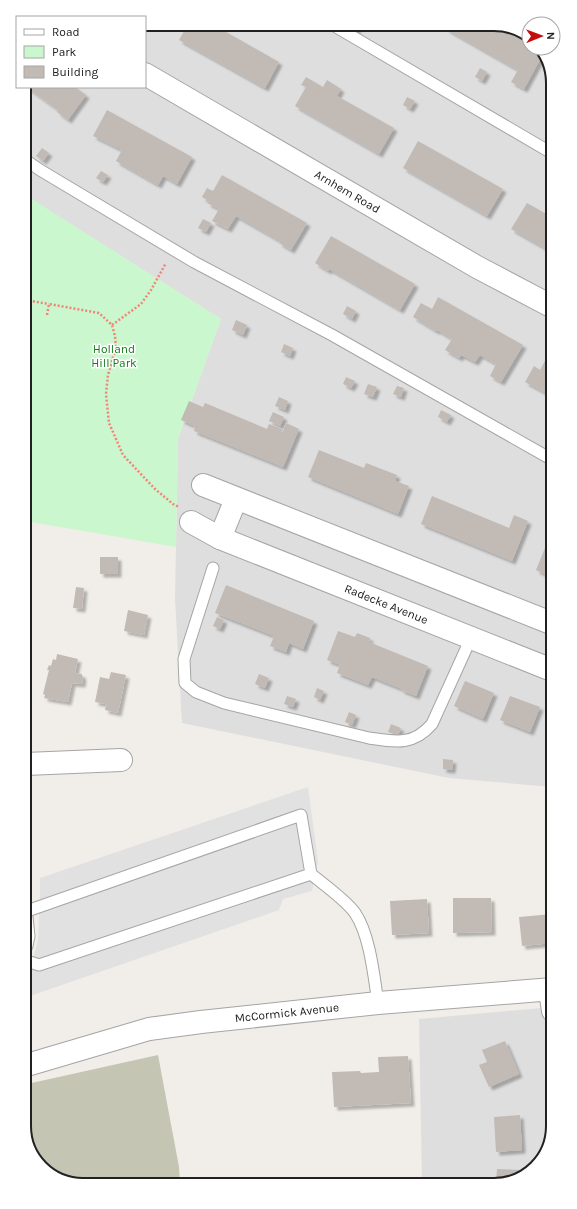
<svg xmlns="http://www.w3.org/2000/svg" width="577" height="1209" viewBox="0 0 577 1209" font-family="Karla,sans-serif">
<defs>
<filter id="shadow"><feDropShadow dx="3.5" dy="3.5" stdDeviation="1" flood-color="#0004"/></filter>
</defs>
<rect width="100%" height="100%" fill="#f1eee9"/>
<path fill="#dfdede" d="M 145,24 L 499,24 L 529,36 L 529,48 L 539,48 L 550,63 L 552,787 L 449,778 L 182,723 L 175,599 L 178,439 L 221,319 L 24,195 L 24,87 L 145,87 Z
M 553,1007 L 553,1127 L 543,1159 L 514,1182 L 422,1182 L 419,1019 Z"/>
<path fill="#c5c5b4" d="M 158,1055 L 179,1167 L 180,1184 L 78,1185 L 47,1173 L 27,1146 L 27,1084 Z"/>
<path fill="#caf7cd" d="M 24,194 L 221,319 L 178,439 L 176,547 L 25,521 Z"/>
<path fill="#e1e1e1" d="M 308,787 L 318,862 L 312,891 L 283,899 L 279,910 L 27,997 L 27,983 L 38,939 L 40,893 L 40,878 Z"/>
<path fill="#c2bab5" filter="url(#shadow)" d="M 188,24 L 212,24 L 279,62 L 265,88 L 179,40 Z
M 351,24 L 360,24 L 355,33 L 348,29 Z
M 448,24 L 499,24 L 529,41 L 529,48 L 539,48 L 543,54 L 524,89 L 511,82 L 518,70 L 446,29 Z
M 480,68 L 487,72 L 482,81 L 475,77 Z
M 306,77 L 323,87 L 327,80 L 341,89 L 337,96 L 394,128 L 379,154 L 295,106 L 306,87 L 301,85 Z
M 26,87 L 75,87 L 86,95 L 68,120 L 57,112 L 58,110 Z
M 407,97 L 415,101 L 410,109 L 403,105 Z
M 107,110 L 192,157 L 177,184 L 163,176 L 158,185 L 116,161 L 122,150 L 93,136 Z
M 418,141 L 503,189 L 487,216 L 403,168 Z
M 42,148 L 49,153 L 43,161 L 36,156 Z
M 101,171 L 108,175 L 103,182 L 96,178 Z
M 222,175 L 307,223 L 291,250 L 279,243 L 280,241 L 236,216 L 228,229 L 212,221 L 219,209 L 207,203 L 209,201 L 202,197 L 207,188 L 213,191 Z
M 527,203 L 550,216 L 550,251 L 511,229 Z
M 203,219 L 211,223 L 206,232 L 198,228 Z
M 331,236 L 415,284 L 400,310 L 329,269 L 328,271 L 315,263 Z
M 438,297 L 523,345 L 501,382 L 490,376 L 496,364 L 480,355 L 475,362 L 461,355 L 459,358 L 445,350 L 452,339 L 437,330 L 436,331 L 413,317 L 421,303 L 432,309 Z
M 347,306 L 356,311 L 352,319 L 343,314 Z
M 236,320 L 247,325 L 243,335 L 232,330 Z
M 284,344 L 293,348 L 290,356 L 281,352 Z
M 546,359 L 551,362 L 551,396 L 525,382 L 534,366 L 540,370 Z
M 346,377 L 355,381 L 351,388 L 343,384 Z
M 368,384 L 377,387 L 373,397 L 364,394 Z
M 397,386 L 404,388 L 401,397 L 393,394 Z
M 279,397 L 288,401 L 285,410 L 275,406 Z
M 189,401 L 203,407 L 205,403 L 267,429 L 269,424 L 282,429 L 281,433 L 282,434 L 286,423 L 299,429 L 283,467 L 194,431 L 195,426 L 181,420 Z
M 441,410 L 451,415 L 447,422 L 438,417 Z
M 273,412 L 284,417 L 280,426 L 269,421 Z
M 319,450 L 364,468 L 366,463 L 397,475 L 395,481 L 409,486 L 398,514 L 308,477 Z
M 432,496 L 509,528 L 514,515 L 528,521 L 512,561 L 421,524 Z
M 547,543 L 551,545 L 551,577 L 536,570 Z
M 100,557 L 118,557 L 118,574 L 100,574 Z
M 226,585 L 314,621 L 303,649 L 289,643 L 286,652 L 270,646 L 274,636 L 215,613 Z
M 76,587 L 84,588 L 82,609 L 73,608 Z
M 128,610 L 148,615 L 144,635 L 124,631 Z
M 217,617 L 224,620 L 220,629 L 213,626 Z
M 338,631 L 355,637 L 357,633 L 370,638 L 369,642 L 428,666 L 416,696 L 401,690 L 402,689 L 372,677 L 368,685 L 337,673 L 340,665 L 327,660 Z
M 57,654 L 78,659 L 75,673 L 82,674 L 82,676 L 83,677 L 82,684 L 72,683 L 68,702 L 44,698 L 45,695 L 43,694 L 49,670 L 47,670 L 49,665 L 51,666 L 53,659 L 56,660 Z
M 111,672 L 126,675 L 118,713 L 105,710 L 106,704 L 95,702 L 100,677 L 109,679 Z
M 259,674 L 269,678 L 265,688 L 255,684 Z
M 465,681 L 494,693 L 483,719 L 454,706 Z
M 317,688 L 324,691 L 320,700 L 314,697 Z
M 287,696 L 296,699 L 293,707 L 284,704 Z
M 510,696 L 540,707 L 530,732 L 500,720 Z
M 349,712 L 356,715 L 352,725 L 345,722 Z
M 552,720 L 552,743 L 546,741 L 548,735 L 546,735 Z
M 391,724 L 401,728 L 398,735 L 388,732 Z
M 443,759 L 453,760 L 452,770 L 443,769 Z
M 547,850 L 552,850 L 552,863 L 547,863 Z
M 453,898 L 491,898 L 492,932 L 453,933 Z
M 427,899 L 429,933 L 392,935 L 390,901 Z
M 552,914 L 552,943 L 522,946 L 519,917 Z
M 505,1041 L 519,1074 L 489,1087 L 479,1065 L 487,1062 L 482,1050 Z
M 408,1056 L 411,1103 L 334,1107 L 332,1072 L 360,1071 L 361,1073 L 379,1072 L 378,1057 Z
M 520,1115 L 522,1150 L 496,1152 L 494,1117 Z
M 497,1169 L 522,1170 L 522,1175 L 514,1182 L 496,1182 Z"/>
<g fill="none" stroke-linecap="round" stroke-linejoin="round">
<g stroke="#a5a5a5" stroke-width="13">
<path id="service" d="M 331,24 L 550,152
M 24,159 L 40,170 L 194,262 L 332,335 L 551,459
M 213,568 L 184,659 L 185,683 L 196,692 L 224,703 L 369,738 C 395,742 413,746 432,724 L 471,638
M 27,911 L 301,815 L 311,874
M 27,917 L 29,936 L 27,946
M 27,961 L 39,965 L 311,874 C 323,884 346,900 355,913 C 370,935 374,977 378,1003"/>
</g>
<g stroke="#a5a5a5" stroke-width="24">
<g id="minor">
<path id="s1" d="M 145,74 L 477,267 L 551,306"/>
<path d="M 203,485 L 551,623"/>
<path id="s2" d="M 191,522 L 220,538 L 552,670"/>
<path d="M 220,538 L 236,499"/>
<path d="M 26,764 L 121,760"/>
<path d="M 550,990 L 553,1011"/>
<path id="s3" d="M 27,1065 L 149,1029 L 201,1022 L 378,1003 L 553,989"/>
</g>
</g>
<path stroke="#f28479" stroke-width="2.5" stroke-dasharray="2 2" stroke-linecap="butt" d="M 25,300 L 49,304
M 47,315 L 49,304 L 99,313 L 112,325 L 115,336 L 116,347 L 108,375 L 106,394 L 109,423 L 123,455 L 155,489 L 173,504 L 179,507
M 112,325 L 141,304 L 151,290 L 166,263"/>
<use href="#service" stroke="#fff" stroke-width="11"/>
<use href="#minor" stroke="#fff" stroke-width="22"/>
</g>
<g text-anchor="middle" stroke-width="3" stroke-linejoin="round" paint-order="stroke">
<g font-size="12" fill="#212121" stroke="#fff">
<text dy="4" stroke="none"><textPath href="#s1" startOffset="234">Arnhem Road</textPath></text>
<text dy="4" stroke="none"><textPath href="#s2" startOffset="212">Radecke Avenue</textPath></text>
<text dy="4" stroke="none"><textPath href="#s3" startOffset="266">McCormick Avenue</textPath></text>
</g>
<g font-size="12" fill="#137c1b" stroke="#fff">
<text x="114" y="353">Holland<tspan x="114" dy="14">Hill Park</tspan></text>
</g>
</g>
<path d="M0 0H577V1209H0ZM83 31H494A52 52 0 0 1 546 83V1126A52 52 0 0 1 494 1178H83A52 52 0 0 1 31 1126V83A52 52 0 0 1 83 31Z" fill="#fff" fill-rule="evenodd"/>
<path fill="none" stroke="#212121" stroke-width="2" d="M83 31H494A52 52 0 0 1 546 83V1126A52 52 0 0 1 494 1178H83A52 52 0 0 1 31 1126V83A52 52 0 0 1 83 31Z"/>
<rect x="16" y="16" width="130" height="72" fill="#ffffff" stroke="#a6a6a6"/>
<rect x="24" y="29" width="20" height="6" fill="#ffffff" stroke="#a6a6a6"/>
<text x="52" y="36" font-size="12" fill="#212121">Road</text>
<rect x="24" y="46" width="20" height="12" fill="#caf7cd" stroke="#a6a6a6"/>
<text x="52" y="56" font-size="12" fill="#212121">Park</text>
<rect x="24" y="66" width="20" height="12" fill="#c2bab5" stroke="#a6a6a6"/>
<text x="52" y="76" font-size="12" fill="#212121">Building</text>
<g transform="translate(541 36) rotate(89)"><circle r="19" fill="#ffffff" stroke="#a6a6a6"/>
<path d="M0-3L7 15L0 10L-7 15Z" fill="#c60d0e"/>
<text y="-6" font-size="11" font-weight="bold" text-anchor="middle" fill="#212121">N</text>
</g>
</svg>
